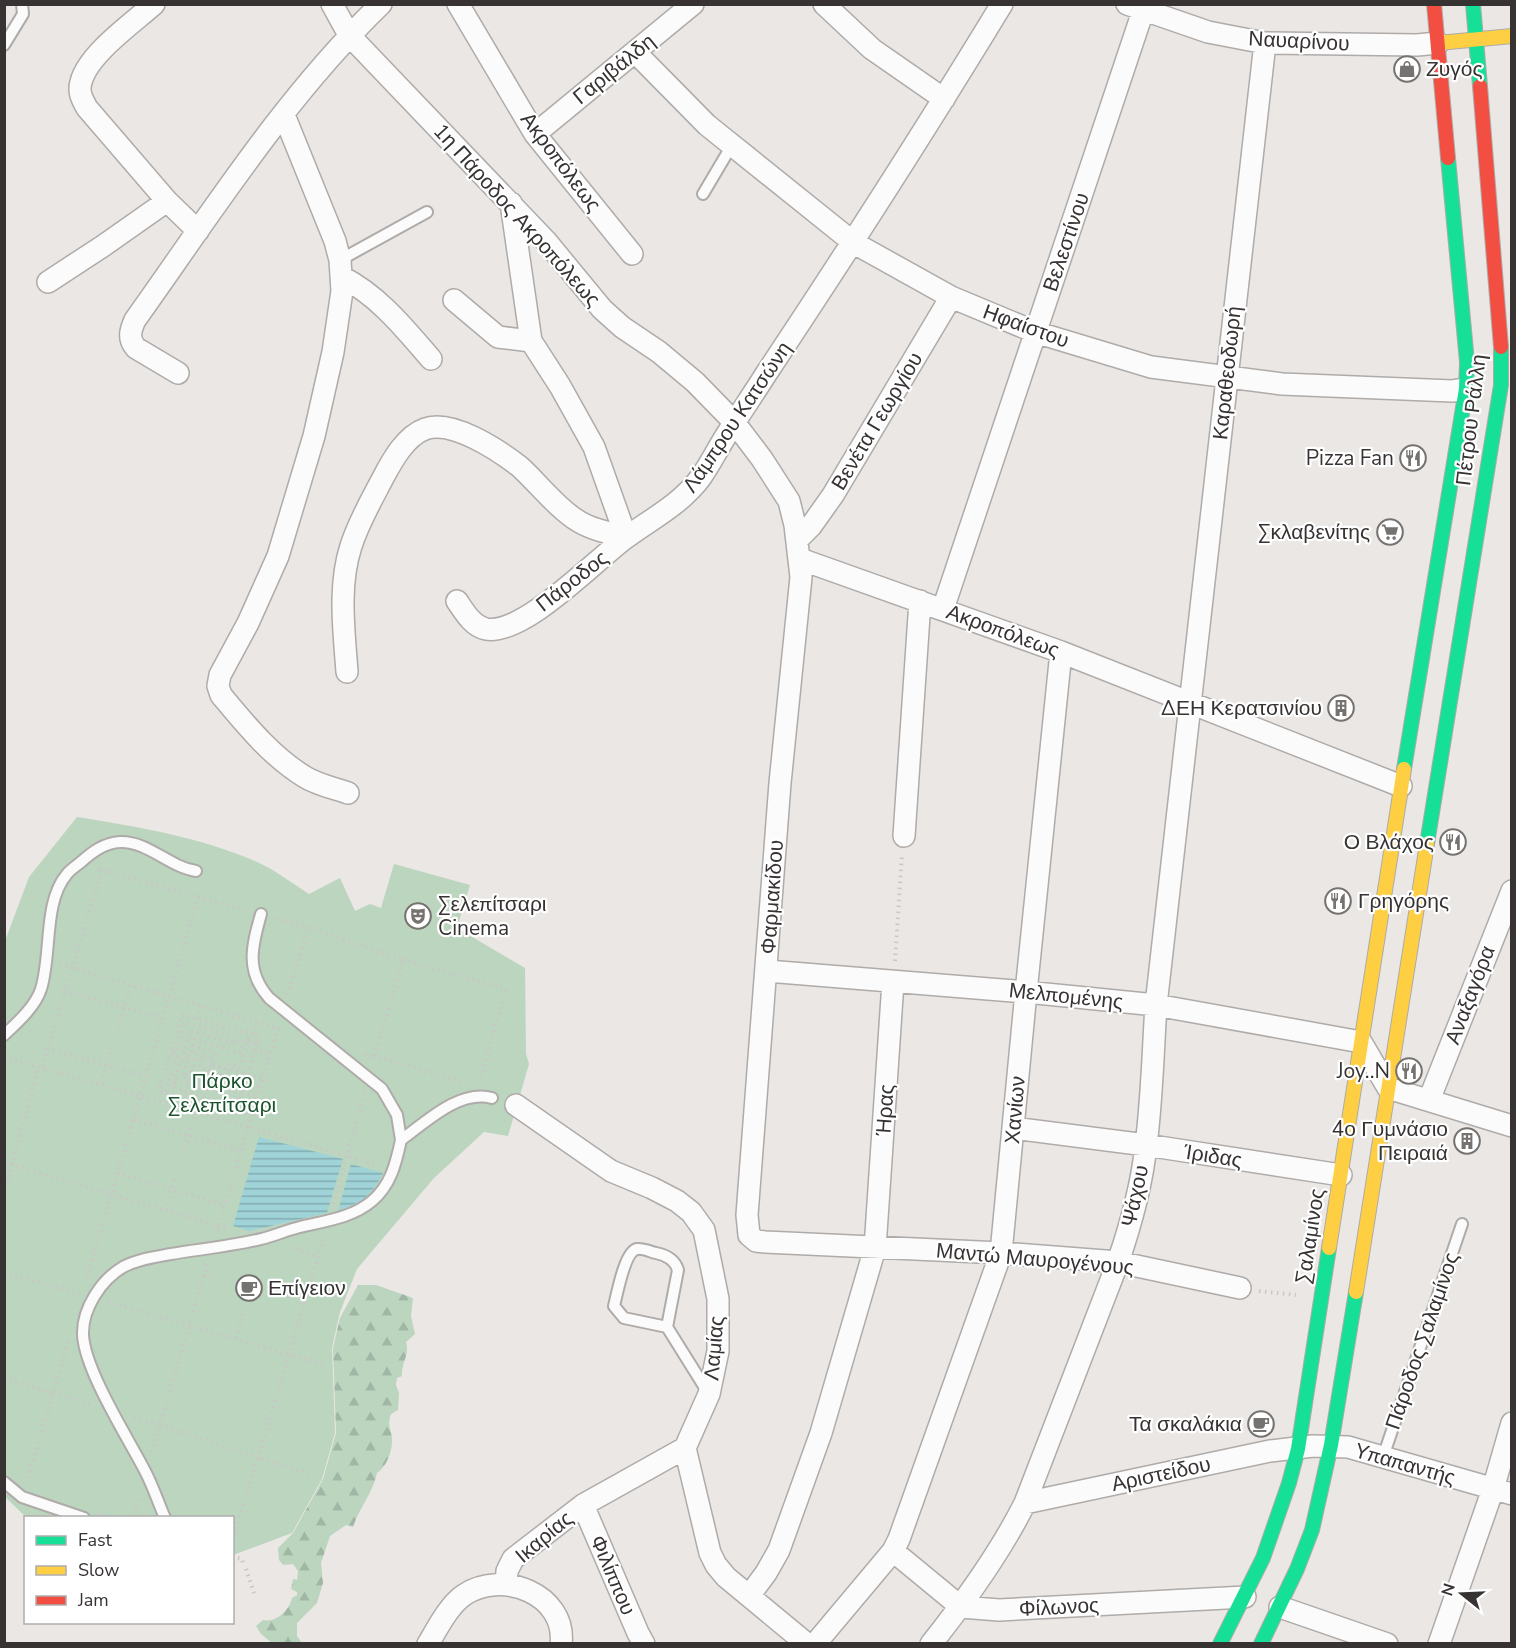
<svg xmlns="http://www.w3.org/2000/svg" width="1516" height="1648" viewBox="0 0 1516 1648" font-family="'Nunito Sans',sans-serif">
<defs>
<pattern id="forest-firs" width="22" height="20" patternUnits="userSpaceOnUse" patternTransform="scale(1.5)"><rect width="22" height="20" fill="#bbd5bf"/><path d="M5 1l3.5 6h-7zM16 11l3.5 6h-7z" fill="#a1b7a5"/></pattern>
<pattern id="water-rules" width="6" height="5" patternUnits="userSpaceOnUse" patternTransform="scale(1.5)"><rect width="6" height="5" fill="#9fd3d7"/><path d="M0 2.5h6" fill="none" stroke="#82acaf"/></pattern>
</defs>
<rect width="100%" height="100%" fill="#eae7e4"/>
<path fill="url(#forest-firs)" d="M 358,1285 L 376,1285 L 413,1298 L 411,1316 L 415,1334 L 406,1342 C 410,1355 401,1363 402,1376 L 397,1378 L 396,1385 L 399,1393 L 398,1410 L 391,1414 C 386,1427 393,1431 392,1443 C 391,1454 386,1467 377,1473 C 372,1495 360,1506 353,1527 L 346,1525 L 330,1536 L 321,1563 L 323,1583 L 317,1603 L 297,1623 L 297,1636 L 302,1643 L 272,1643 L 261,1634 L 256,1626 L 263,1620 C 276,1623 289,1611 292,1598 L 297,1595 L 297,1592 L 291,1589 L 293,1579 L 297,1580 L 298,1571 L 293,1564 L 283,1565 L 279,1560 L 278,1548 L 293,1533 L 323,1479 L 336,1433 L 333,1348 L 340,1318 Z"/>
<path fill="#bbd5bf" d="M 77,817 C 139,827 200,837 257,862 C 275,870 292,883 309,894 L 340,878 L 355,911 L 370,904 L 381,908 L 394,864 L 470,885 L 457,928 L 525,968 L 526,1054 L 529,1064 L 508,1136 L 484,1132 L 434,1178 L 357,1269 L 340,1312 L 332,1348 L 335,1433 L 322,1479 L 292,1533 L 233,1555 L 232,1518 L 26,1517 L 5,1497 L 4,944 L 29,877 Z"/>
<path fill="url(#water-rules)" d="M 259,1137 L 343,1159 L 327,1213 L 250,1231 L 233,1226 Z
M 351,1164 L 383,1173 C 370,1198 363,1201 338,1211 Z"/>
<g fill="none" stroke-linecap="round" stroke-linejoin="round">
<g stroke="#aeaba9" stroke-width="14">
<path id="lane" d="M 4,45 L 23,14 L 22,4
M 703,194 L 732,145
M 340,260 L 427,212
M 261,914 C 252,946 245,971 269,998 L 382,1089 L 397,1115 L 401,1140
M 4,1035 C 18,1022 35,1007 41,989 C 52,954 43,902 67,874 C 70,870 76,866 81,862 C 92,852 104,843 120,842 C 148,841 169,867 196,871
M 667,1327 L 624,1318 L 614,1306 C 617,1294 625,1251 637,1249 C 643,1248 651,1252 656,1253 C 666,1255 675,1260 678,1270 L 667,1327 L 707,1391
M 1383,1457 L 1462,1224
M 4,1482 L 22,1497 L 84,1518
M 165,1518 C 158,1502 153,1486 145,1471 C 128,1438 85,1371 83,1335 C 82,1309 101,1280 123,1267 C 138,1259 155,1257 171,1254 C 201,1249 232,1246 261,1239 C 274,1236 287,1230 300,1227 C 325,1221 352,1218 372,1201 C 391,1185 396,1163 401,1140 C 425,1123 459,1089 492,1098"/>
</g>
<g stroke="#aeaba9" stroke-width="24">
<path id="street" d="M 154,4 C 133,23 88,54 81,82 C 78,92 82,99 87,108 L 167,201
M 332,4 L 349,35 L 546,241 L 602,309 L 622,327 L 659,352 L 695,382 L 734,422 L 762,459 L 789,501 L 795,525 L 801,577 L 780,783 L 747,1215 L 749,1235 L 756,1241 L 765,1242 L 1001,1253 L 1118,1262 L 1240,1288
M 458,4 L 535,134 L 632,254
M 824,4 L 872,49 L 944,99
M 1127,4 L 1208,32 L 1265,43 L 1417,45 L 1438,43
M 635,52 L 707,125 L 854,243 L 951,297 L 1035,332 L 1151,367 L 1282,384 L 1452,391 L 1466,389
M 284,115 L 335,241 L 340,260 L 342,291 L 333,352 L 314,436 L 278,556 L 248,623 L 220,675 L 218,686 L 221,695 C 246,725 271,756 305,777 C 318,785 334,788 348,793
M 535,134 L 693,4
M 511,203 L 531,341 L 560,386 L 594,447 L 626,537
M 342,277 C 379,296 405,329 431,359
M 48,282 L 103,246 L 167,201 L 198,231
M 454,300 L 498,337 L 531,341
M 178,373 L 136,348 C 128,339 130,331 135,320 C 212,212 285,97 381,4
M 797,540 L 811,526 L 833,495 L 951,297
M 800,559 L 1061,652 L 1401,786
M 457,601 C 464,611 472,626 486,629 C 524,636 597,558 627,537 C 653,518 681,504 701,477 C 711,463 719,446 729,431 C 741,412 754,393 766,374 C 847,252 926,129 1002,4
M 943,609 L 1143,11
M 347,672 C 344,630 338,586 351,546 C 359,521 372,499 384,476 C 393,459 406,436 425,429 C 452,419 498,450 519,466 C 538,483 554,505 575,519 C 589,529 609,533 626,537
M 904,836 L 920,601
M 767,971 L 1026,992 L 1156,1005 L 1361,1042 L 1388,1088 L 1512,1126
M 1429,1100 L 1512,891
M 516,1105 L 611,1171 L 652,1188 L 677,1201 L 691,1212 L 704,1230 L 718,1299 L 718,1351 L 709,1394 L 685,1448 L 710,1553 L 716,1565 L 726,1577 L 807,1644
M 1013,1128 L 1146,1145 L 1341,1175
M 1025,1503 L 1270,1451 L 1313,1446 L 1348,1447 L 1512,1494
M 583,1505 L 638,1633 L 644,1644
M 893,1551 L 961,1607 L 999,1610 L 1245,1597
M 506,1584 L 507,1571 L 513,1559 L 583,1505 L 685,1448
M 749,1596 L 766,1573 L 779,1550 L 821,1433 L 875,1248 L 893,982
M 1280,1607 L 1387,1644
M 428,1644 C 437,1629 449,1605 464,1595 C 501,1569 567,1594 561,1644
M 815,1644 L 893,1551 L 899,1539 L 1001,1253 L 1026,992 L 1061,652
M 931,1644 C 966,1600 1000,1553 1025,1503 L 1118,1262 C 1131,1224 1142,1184 1146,1145 C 1152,1099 1153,1052 1156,1005 L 1265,43
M 1439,1644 L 1493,1489 L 1512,1423"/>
</g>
<g stroke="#aeaba9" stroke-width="16">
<path id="fast" d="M 1473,4 L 1480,86
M 1404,769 L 1466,389 L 1467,362 L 1448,158
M 1427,844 L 1501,385 L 1501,347
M 1220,1644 L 1263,1558 L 1289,1483 L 1298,1449 L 1329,1248
M 1261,1644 L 1297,1569 L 1312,1530 L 1331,1445 L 1356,1292"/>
</g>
<g stroke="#aeaba9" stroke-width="16">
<path id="slow" d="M 1438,43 L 1512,36
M 1329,1248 L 1404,769
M 1356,1292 L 1427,844"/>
</g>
<g stroke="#aeaba9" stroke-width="16">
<path id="jam" d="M 1434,4 L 1448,158
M 1480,86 L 1501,347"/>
</g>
<path stroke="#c9c7c6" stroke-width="4" stroke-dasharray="1.5 4.5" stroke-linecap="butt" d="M 198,897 L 247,910
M 274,918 L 308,927 L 403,960 L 375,1056 L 463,1082
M 403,960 L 506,989 L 479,1083
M 895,961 L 902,855
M 60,964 L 283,1030
M 65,991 L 162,1018
M 288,995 L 308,927
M 196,1019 L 200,1007
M 118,1027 L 131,986
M 253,1034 L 257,1023
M 193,1046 L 195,1039 L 240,1053 L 244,1040 L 257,1044 L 259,1036 L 182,1015 L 171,1051 L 176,1053 L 186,1023 L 237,1038 L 235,1044 L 191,1031 L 184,1054 L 190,1056 L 193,1046 L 215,1053 L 214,1059
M 47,1049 L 145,1076
M 255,1050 L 270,1054
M 365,1054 L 375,1056 L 373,1063
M 203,1056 L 197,1054 L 191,1071 L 218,1080 L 216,1086 L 183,1076 L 189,1059 L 182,1058 L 173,1087 L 231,1105 L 239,1078 L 232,1076 L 226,1094 L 204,1088
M 4,1057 L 379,1165
M 212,1065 L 210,1071 L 200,1068 L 203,1056 L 214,1059 L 212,1065 L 263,1079
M 42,1067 L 103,867
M 240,1068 L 250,1034
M 175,1080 L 200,1087
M 218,1080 L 222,1068
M 246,1080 L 257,1044
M 245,1082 L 260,1087
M 101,1083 L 112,1046
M 216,1086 L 222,1088 L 229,1064 L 240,1068
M 166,1092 L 177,1057 L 170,1054 L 159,1090 L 235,1111 L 246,1080 L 239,1078
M 242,1092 L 258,1097
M 133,1119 L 241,1151
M 183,1153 L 196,1111
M 5,1163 L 229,1229
M 117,1173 L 225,1205
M 4,1194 L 39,1066
M 333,1204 L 365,1093
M 166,1210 L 177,1172
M 217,1231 L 279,1025
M 290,1247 L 318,1256
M 207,1264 L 160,1425 L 258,1458 L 324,1237
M 4,1272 L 80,1294
M 204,1276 L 212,1278
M 87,1278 L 198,897 L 96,868
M 1259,1291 L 1296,1295
M 108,1302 L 326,1365
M 236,1338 L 243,1314
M 68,1342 L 53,1393 L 93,1405
M 4,1379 L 53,1393 L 27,1482
M 134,1418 L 160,1425 L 152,1453
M 97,1513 L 111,1518
M 134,1518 L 139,1498
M 232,1540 L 258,1458 L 312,1474
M 232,1557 L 242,1559 L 243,1563
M 246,1569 L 255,1596"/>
<use href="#lane" stroke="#fcfbfb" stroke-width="10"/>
<use href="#street" stroke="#fcfbfb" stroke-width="21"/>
<use href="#fast" stroke="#16e098" stroke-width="14"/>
<use href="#slow" stroke="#ffcf43" stroke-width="14"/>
<use href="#jam" stroke="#f24e42" stroke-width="14"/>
</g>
<defs>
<g id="shop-ring" transform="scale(1.35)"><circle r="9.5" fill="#fff" stroke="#757270" stroke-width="1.5"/><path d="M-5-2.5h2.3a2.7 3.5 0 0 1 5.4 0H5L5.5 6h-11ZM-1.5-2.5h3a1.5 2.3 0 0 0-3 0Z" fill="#757270"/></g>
<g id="restaurant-ring" transform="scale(1.35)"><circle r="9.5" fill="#fff" stroke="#757270" stroke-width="1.5"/><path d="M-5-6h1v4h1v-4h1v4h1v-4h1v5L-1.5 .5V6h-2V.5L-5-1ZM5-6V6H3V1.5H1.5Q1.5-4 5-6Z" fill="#757270"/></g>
<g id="supermarket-ring" transform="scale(1.35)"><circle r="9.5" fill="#fff" stroke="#757270" stroke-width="1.5"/><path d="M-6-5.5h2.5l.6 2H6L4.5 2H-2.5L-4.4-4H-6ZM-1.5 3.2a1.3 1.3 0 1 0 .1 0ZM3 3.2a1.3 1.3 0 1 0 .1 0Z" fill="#757270"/></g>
<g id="building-ring" transform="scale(1.35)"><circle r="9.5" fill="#fff" stroke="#757270" stroke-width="1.5"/><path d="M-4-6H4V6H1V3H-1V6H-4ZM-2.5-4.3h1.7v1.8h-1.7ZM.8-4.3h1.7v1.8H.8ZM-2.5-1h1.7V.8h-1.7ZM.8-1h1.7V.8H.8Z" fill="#757270"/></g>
<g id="theatre-ring" transform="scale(1.35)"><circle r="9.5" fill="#fff" stroke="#757270" stroke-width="1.5"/><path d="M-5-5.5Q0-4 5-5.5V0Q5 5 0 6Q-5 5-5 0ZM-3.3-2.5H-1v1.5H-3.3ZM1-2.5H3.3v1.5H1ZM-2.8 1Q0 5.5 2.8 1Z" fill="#757270"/></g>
<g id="cafe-ring" transform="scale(1.35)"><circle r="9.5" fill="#fff" stroke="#757270" stroke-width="1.5"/><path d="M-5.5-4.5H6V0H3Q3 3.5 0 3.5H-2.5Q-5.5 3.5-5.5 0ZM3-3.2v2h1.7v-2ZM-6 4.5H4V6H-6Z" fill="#757270"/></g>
</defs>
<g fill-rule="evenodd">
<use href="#shop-ring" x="1407" y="69"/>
<use href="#restaurant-ring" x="1413" y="458"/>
<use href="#supermarket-ring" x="1390" y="532"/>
<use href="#building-ring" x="1341" y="708"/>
<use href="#restaurant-ring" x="1453" y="842"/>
<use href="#restaurant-ring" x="1338" y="901"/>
<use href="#theatre-ring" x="418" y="916"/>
<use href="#restaurant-ring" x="1409" y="1071"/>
<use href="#building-ring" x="1467" y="1141"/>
<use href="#cafe-ring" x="249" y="1288"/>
<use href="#cafe-ring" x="1261" y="1424"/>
</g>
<g text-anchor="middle" stroke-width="4.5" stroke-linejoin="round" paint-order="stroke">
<g font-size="21" fill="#363332" stroke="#fff">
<text transform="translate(1299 41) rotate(3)" y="7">Ναυαρίνου</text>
<text transform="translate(614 69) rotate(-39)" y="7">Γαριβάλδη</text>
<text transform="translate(561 162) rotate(53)" y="7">Ακροπόλεως</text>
<text transform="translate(517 215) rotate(48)" y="7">1η Πάροδος Ακροπόλεως</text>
<text transform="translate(1066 242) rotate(-71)" y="7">Βελεστίνου</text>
<text transform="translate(1026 326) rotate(20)" y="7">Ηφαίστου</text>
<text transform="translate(1227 373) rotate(-84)" y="7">Καραθεοδωρή</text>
<text transform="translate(737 417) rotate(-56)" y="7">Λάμπρου Κατσώνη</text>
<text transform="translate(1471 420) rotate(-83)" y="7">Πέτρου Ράλλη</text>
<text transform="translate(877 421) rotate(-59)" y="7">Βενέτα Γεωργίου</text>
<text transform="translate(572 581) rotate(-38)" y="7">Πάροδος</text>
<text transform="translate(1003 631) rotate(20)" y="7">Ακροπόλεως</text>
<text transform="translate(772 897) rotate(-86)" y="7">Φαρμακίδου</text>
<text transform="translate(1470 995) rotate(-69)" y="7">Αναξαγόρα</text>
<text transform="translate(1066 996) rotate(6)" y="7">Μελπομένης</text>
<text transform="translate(885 1110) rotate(-86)" y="7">Ήρας</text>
<text transform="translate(1015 1110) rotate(-85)" y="7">Χανίων</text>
<text transform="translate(1213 1156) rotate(9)" y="7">Ίριδας</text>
<text transform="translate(1135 1196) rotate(-78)" y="7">Ψάχου</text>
<text transform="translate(1310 1236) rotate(-81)" y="7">Σαλαμίνος</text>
<text transform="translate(1035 1259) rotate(5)" y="7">Μαντώ Μαυρογένους</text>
<text transform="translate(1422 1341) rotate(-71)" y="7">Πάροδος Σαλαμίνος</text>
<text transform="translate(714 1348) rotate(-85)" y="7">Λαμίας</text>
<text transform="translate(1405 1464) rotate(16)" y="7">Υπαπαντής</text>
<text transform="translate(1161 1474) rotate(-12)" y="7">Αριστείδου</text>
<text transform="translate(544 1537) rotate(-40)" y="7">Ικαρίας</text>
<text transform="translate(613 1575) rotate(67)" y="7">Φιλίππου</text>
<text transform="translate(1059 1607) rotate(-3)" y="7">Φίλωνος</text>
</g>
<g font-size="21" fill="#363332" stroke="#fff" text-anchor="end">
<text x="1426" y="76" text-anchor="start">Ζυγός</text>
<text x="1394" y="465">Pizza Fan</text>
<text x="1370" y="539">Σκλαβενίτης</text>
<text x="1322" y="715">ΔΕΗ Κερατσινίου</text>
<text x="1434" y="849">Ο Βλάχος</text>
<text x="1358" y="908" text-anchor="start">Γρηγόρης</text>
<text x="438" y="911" text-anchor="start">Σελεπίτσαρι<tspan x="438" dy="24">Cinema</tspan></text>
<text x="1390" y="1078">Joy..N</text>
<text x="1448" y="1136">4ο Γυμνάσιο<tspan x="1448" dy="24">Πειραιά</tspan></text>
<text x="268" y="1295" text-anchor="start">Επίγειον</text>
<text x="1242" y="1431">Τα σκαλάκια</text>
</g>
<g font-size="21" fill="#1b532e" stroke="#fff">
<text x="222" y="1088">Πάρκο<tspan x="222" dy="24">Σελεπίτσαρι</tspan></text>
</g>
</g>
<rect width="1516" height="1648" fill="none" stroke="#363332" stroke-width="12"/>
<rect x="24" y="1516" width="210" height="108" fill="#ffffff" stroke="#afadad" stroke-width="1.5"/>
<rect x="36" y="1536" width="30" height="9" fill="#16e098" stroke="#afadad" stroke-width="1.5"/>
<text x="78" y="1546" font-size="18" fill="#363332">Fast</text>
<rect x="36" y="1566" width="30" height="9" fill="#ffcf43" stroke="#afadad" stroke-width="1.5"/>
<text x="78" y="1576" font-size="18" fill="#363332">Slow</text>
<rect x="36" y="1596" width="30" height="9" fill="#f24e42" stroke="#afadad" stroke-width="1.5"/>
<text x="78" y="1606" font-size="18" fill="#363332">Jam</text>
<g transform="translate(1462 1594) rotate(288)" stroke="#ffffff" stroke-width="4.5" paint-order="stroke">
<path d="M0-4.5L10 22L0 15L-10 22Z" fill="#363332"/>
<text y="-9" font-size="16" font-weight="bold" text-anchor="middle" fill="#363332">N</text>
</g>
</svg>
